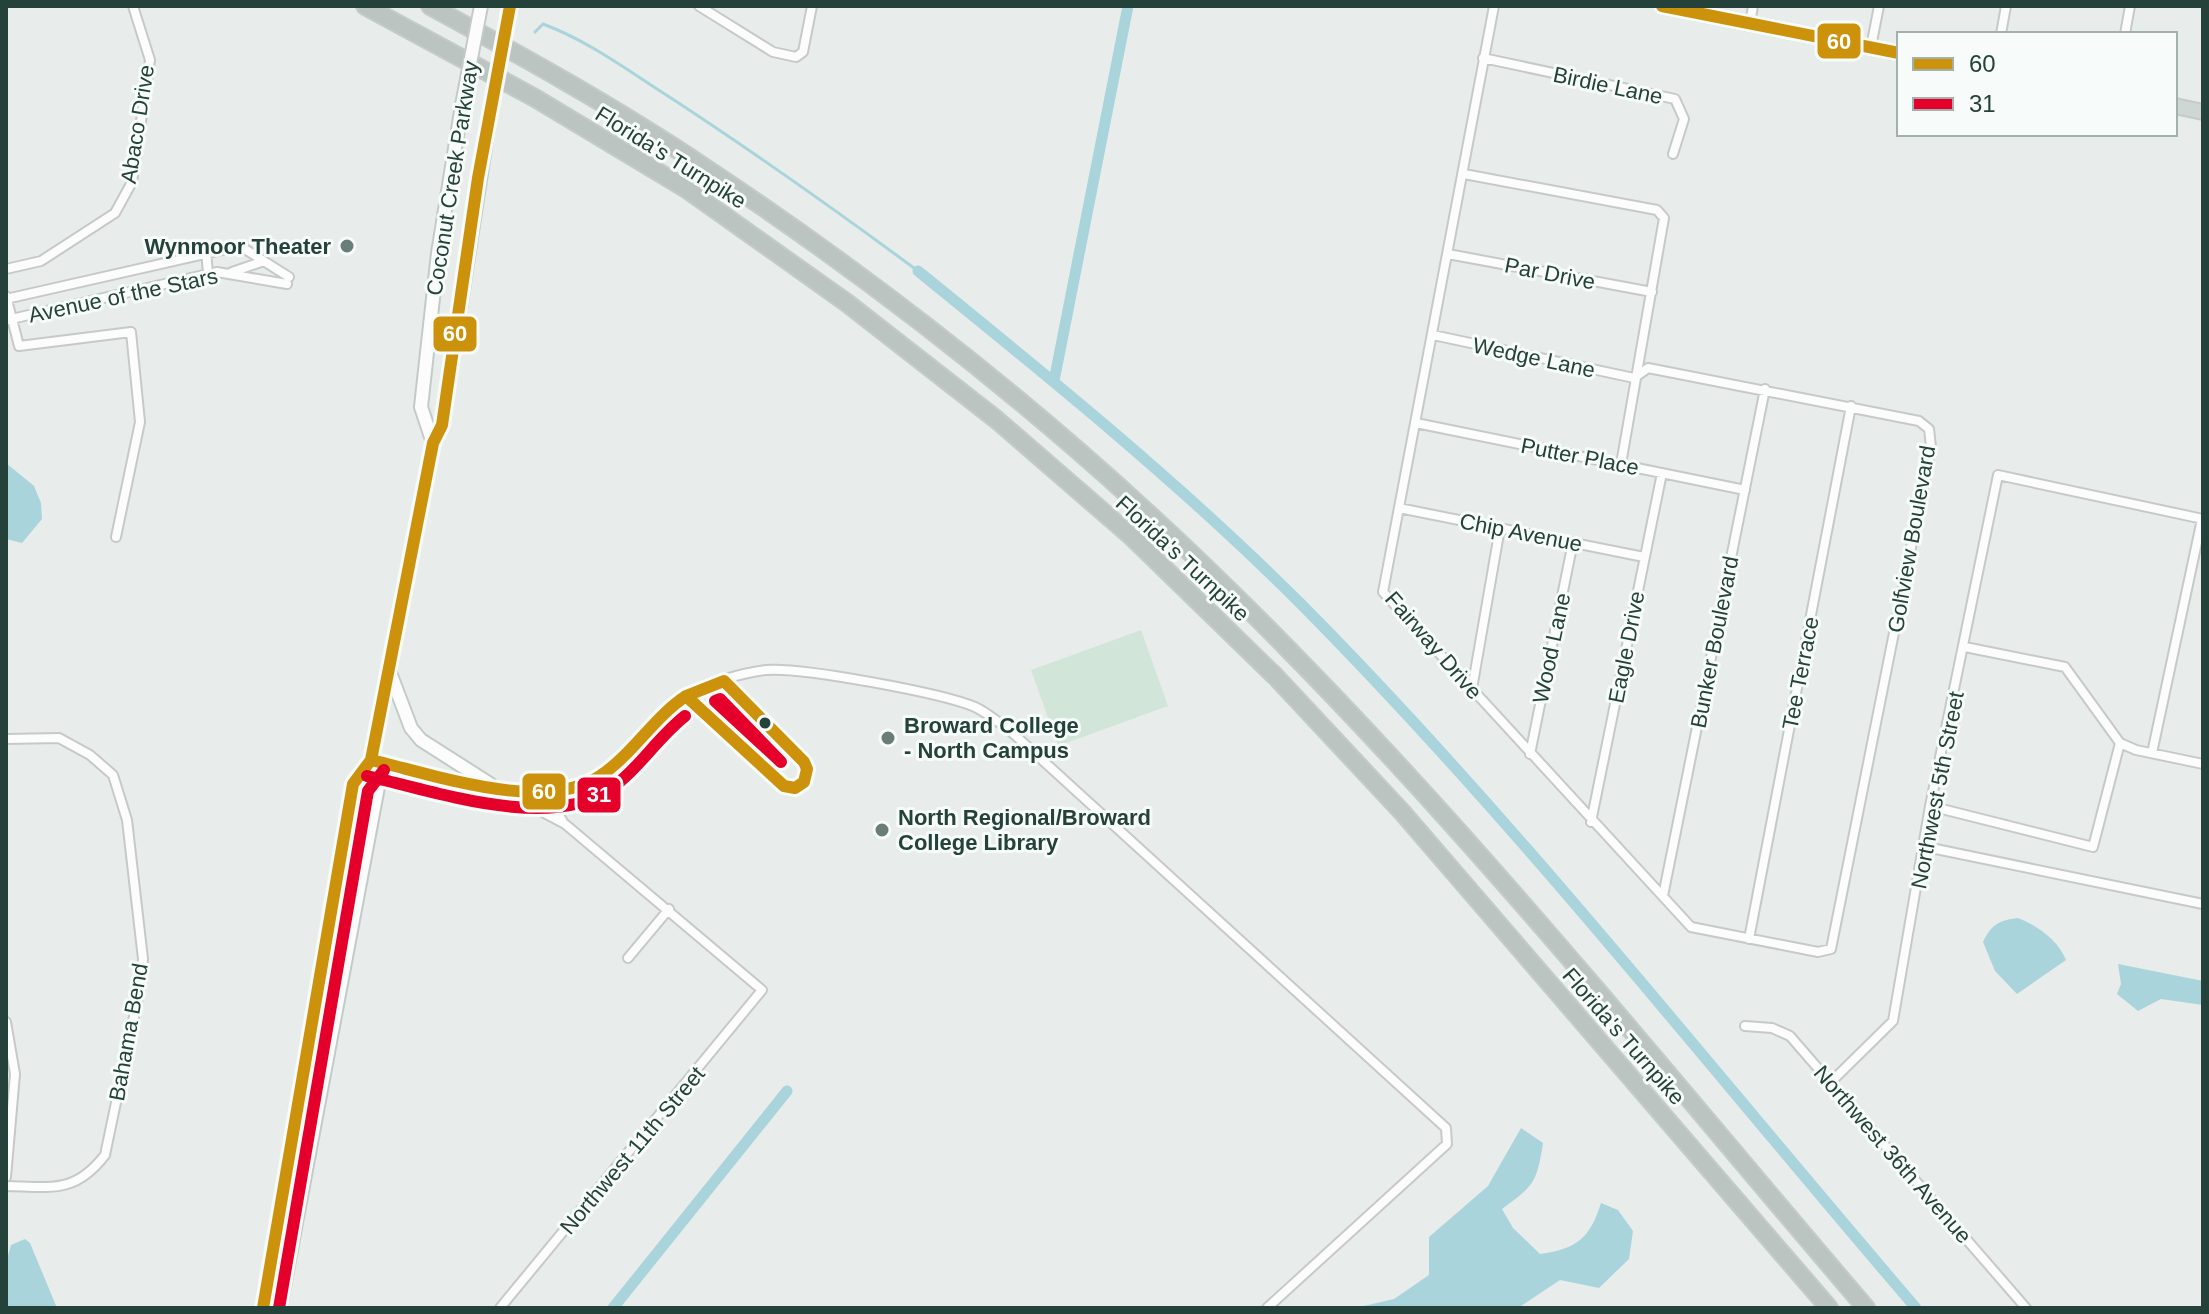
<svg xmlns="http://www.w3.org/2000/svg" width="2209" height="1314" viewBox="0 0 2209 1314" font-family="Helvetica,sans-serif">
<rect width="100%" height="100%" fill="#e8edeb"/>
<path fill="#d1e6d8" d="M 1141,630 L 1168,706 L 1058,746 L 1031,670 Z"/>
<path fill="#a9d4db" d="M 6,463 L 34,486 L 41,503 L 42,519 L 22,543 L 6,539 Z
M 2018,918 C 2038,926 2058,940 2066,960 L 2017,994 L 1995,971 L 1983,942 C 1991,925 1999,920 2018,918 Z
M 2118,964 L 2203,981 L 2203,1005 L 2161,999 L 2138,1011 L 2117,994 L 2121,984 Z
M 1521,1128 L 1543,1143 C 1537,1182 1534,1186 1502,1209 L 1513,1228 L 1540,1254 C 1577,1249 1590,1238 1601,1203 L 1618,1210 L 1633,1231 L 1629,1259 L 1599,1288 L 1560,1280 L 1518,1308 L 1355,1308 L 1394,1299 L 1429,1275 L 1429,1237 L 1488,1186 Z
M 25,1239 L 30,1243 L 57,1308 L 6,1308 L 6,1263 L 11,1245 Z"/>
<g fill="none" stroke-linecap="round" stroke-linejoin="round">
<path stroke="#a9d4db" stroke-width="3" d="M 535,32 L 543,24 C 589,41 630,72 671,98 C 755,153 837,211 918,271"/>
<path stroke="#a9d4db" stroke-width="11" d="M 918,271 C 1050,378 1181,484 1301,604 C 1520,825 1713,1072 1916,1308
M 1054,381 L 1128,6
M 613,1308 L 787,1091"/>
<g stroke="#c5cac8" stroke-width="12">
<path id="minor" d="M 699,6 L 773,52 L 796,57 L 803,52 L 812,6
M 1750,23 L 1753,6
M 2001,34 L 2006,6
M 2125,34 L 2130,6
M 1871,47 L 1879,6
M 1483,58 L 1675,99 L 1684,119 L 1673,154
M 1464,174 L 1657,210 L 1664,218 L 1621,464
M 206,251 L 208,273
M 1448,254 L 1652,292
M 6,269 L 41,261 L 115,213 L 132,182 L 150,60 L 133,6
M 232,272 L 264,261
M 6,296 L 19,346 L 131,332 L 140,422 L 116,537
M 6,299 L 240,246 L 289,277
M 7,320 L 217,272 L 287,284
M 1433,335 L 1634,378 L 1648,368 L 1919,421 L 1929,429 L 1931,447 L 1831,949 L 1818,952 L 1691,927 L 1383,592 L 1494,6
M 1416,423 L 1745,490
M 1399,508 L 1644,557
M 1965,647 L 2065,667 L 2120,743 L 2136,750 L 2203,764
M 1472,689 L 1500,528
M 6,739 L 59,738 L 90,755 L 113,775 L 127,820 L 143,959 L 140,988 L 105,1155 C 75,1194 51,1187 6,1186
M 2152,753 L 2202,519
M 1530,754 L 1573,542
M 371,760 C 423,770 525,802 574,789 C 621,776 644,719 685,696 C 707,683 741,673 766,670 C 802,667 942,693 975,707 C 986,712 996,721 1006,727 L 1446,1128 L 1447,1144 L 1267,1308
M 497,788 L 565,824 L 762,990 L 500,1308
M 551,792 L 555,810 L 562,820
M 1930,806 L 2093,847 L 2120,743
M 1591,822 L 1662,473
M 1926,847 L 2203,904
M 1663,896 L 1765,389
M 1749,939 L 1851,406
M 628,958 L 669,909
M 6,1022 L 15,1074 L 6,1177
M 1745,1026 L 1772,1028 L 1790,1036 L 2026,1308
M 1832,1081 L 1893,1021 L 1930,806 L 1998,475 L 2203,519"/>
</g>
<g stroke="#c3cbc8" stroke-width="16">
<path id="secondary" d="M 433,443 L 421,407 L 438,253 L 462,105
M 389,670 L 411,728 L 421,740 L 490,784
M 263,1308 L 353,784 L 371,760 L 433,443 L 442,425 L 491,109
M 280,1308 L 378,787 L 371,760"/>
</g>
<g stroke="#c3ccc9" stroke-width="18">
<path id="primary" d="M 1662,6 L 1899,53
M 2175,106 L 2203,112"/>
</g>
<g stroke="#c3ccc9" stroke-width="20">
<path id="motorway" d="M 365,6 L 535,98 L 688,190 L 847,303 L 997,420 L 1132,537 L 1276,677 L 1402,812 L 1829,1308
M 430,6 C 522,56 614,107 701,165 C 858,269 1011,387 1150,515 C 1412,756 1635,1038 1866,1308"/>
</g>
<use href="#minor" stroke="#fcfcfc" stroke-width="8"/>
<use href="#secondary" stroke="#fcfcfc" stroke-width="12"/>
<use href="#primary" stroke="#cfd7d5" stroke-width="14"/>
<use href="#motorway" stroke="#bcc4c2" stroke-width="16"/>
<g stroke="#c3cbc8" stroke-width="16" stroke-linecap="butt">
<path id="secondary-bridge" d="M 462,105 L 481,6
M 491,109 L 508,13"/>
</g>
<use href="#secondary-bridge" stroke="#fcfcfc" stroke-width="12"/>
<g stroke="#f7fbf9" stroke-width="18">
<path id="bus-1" d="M 1662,6 L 1899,53
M 724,681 L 804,762 L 807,769 L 804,782 L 795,788 L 784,786 L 686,696 Z
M 371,760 C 432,774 544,814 600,776 C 633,754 653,718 686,696
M 263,1308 L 353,784 L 371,760 L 433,443 L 442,425 L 478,178 L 510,6"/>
</g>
<g stroke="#f7fbf9" stroke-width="18">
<path id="bus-2" d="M 720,699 L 781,762 L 715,701 Z
M 367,776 C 434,791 548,831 609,790 C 638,770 657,738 685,716
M 279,1308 L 368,791 L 384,770"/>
</g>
<use href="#bus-1" stroke="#cd920c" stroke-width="12"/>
<use href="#bus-2" stroke="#e4002b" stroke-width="12"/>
</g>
<g fill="#697e78" stroke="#f7fbf9" stroke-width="3">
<circle cx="347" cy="246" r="8"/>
<circle cx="888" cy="738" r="8"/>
<circle cx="882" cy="830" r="8"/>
</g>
<circle fill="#24423a" stroke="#f7fbf9" stroke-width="3" cx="765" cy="723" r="7"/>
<g text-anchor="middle" stroke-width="6" stroke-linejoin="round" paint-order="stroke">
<g font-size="22" fill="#24423a" stroke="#f7fbf9">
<text transform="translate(1608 85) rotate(12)" y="8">Birdie Lane</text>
<text transform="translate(137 124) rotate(-81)" y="8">Abaco Drive</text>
<text transform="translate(671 157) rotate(32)" y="8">Florida's Turnpike</text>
<text transform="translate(452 178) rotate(-81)" y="8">Coconut Creek Parkway</text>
<text transform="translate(1550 273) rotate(11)" y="8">Par Drive</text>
<text transform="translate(123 295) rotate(-12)" y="8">Avenue of the Stars</text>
<text transform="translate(1534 357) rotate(12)" y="8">Wedge Lane</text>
<text transform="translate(1580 456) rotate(11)" y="8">Putter Place</text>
<text transform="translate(1521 532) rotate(11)" y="8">Chip Avenue</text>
<text transform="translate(1911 539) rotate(-80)" y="8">Golfview Boulevard</text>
<text transform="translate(1183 558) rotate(43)" y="8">Florida's Turnpike</text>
<text transform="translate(1714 642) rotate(-79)" y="8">Bunker Boulevard</text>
<text transform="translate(1434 645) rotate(49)" y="8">Fairway Drive</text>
<text transform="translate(1626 647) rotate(-79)" y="8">Eagle Drive</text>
<text transform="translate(1551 648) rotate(-78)" y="8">Wood Lane</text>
<text transform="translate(1800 673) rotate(-79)" y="8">Tee Terrace</text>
<text transform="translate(1937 790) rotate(-79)" y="8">Northwest 5th Street</text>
<text transform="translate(128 1032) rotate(-80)" y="8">Bahama Bend</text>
<text transform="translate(1624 1036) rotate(49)" y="8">Florida's Turnpike</text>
<text transform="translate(632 1150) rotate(-50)" y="8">Northwest 11th Street</text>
<text transform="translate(1893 1154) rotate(49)" y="8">Northwest 36th Avenue</text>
</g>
<g font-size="22" font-weight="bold" fill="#24423a" stroke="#f7fbf9" text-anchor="start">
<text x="331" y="254" text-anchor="end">Wynmoor Theater</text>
<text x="904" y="733">Broward College<tspan x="904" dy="25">- North Campus</tspan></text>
<text x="898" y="825">North Regional/Broward<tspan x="898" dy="25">College Library</tspan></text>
</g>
</g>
<g stroke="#f7fbf9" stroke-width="3">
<rect x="1816" y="22" width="46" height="38" rx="8" fill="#cd920c"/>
<rect x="432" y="315" width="46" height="38" rx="8" fill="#cd920c"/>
<rect x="521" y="772" width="46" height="39" rx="8" fill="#cd920c"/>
<rect x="576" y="776" width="46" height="38" rx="8" fill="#e4002b"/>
</g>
<g font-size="22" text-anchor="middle" font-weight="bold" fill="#fff">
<text x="1839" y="49">60</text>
<text x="455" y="341">60</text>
<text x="544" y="799">60</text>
<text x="599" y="802">31</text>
</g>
<rect width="2209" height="1314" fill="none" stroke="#24423a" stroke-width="16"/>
<rect x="1897" y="32" width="280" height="104" fill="#f7fbf9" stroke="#a3b1ad" stroke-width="2"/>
<rect x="1913" y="58" width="40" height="12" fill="#cd920c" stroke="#a3b1ad" stroke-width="2"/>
<text x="1969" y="72" font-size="24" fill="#24423a">60</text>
<rect x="1913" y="98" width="40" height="12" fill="#e4002b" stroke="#a3b1ad" stroke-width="2"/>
<text x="1969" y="112" font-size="24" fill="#24423a">31</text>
</svg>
